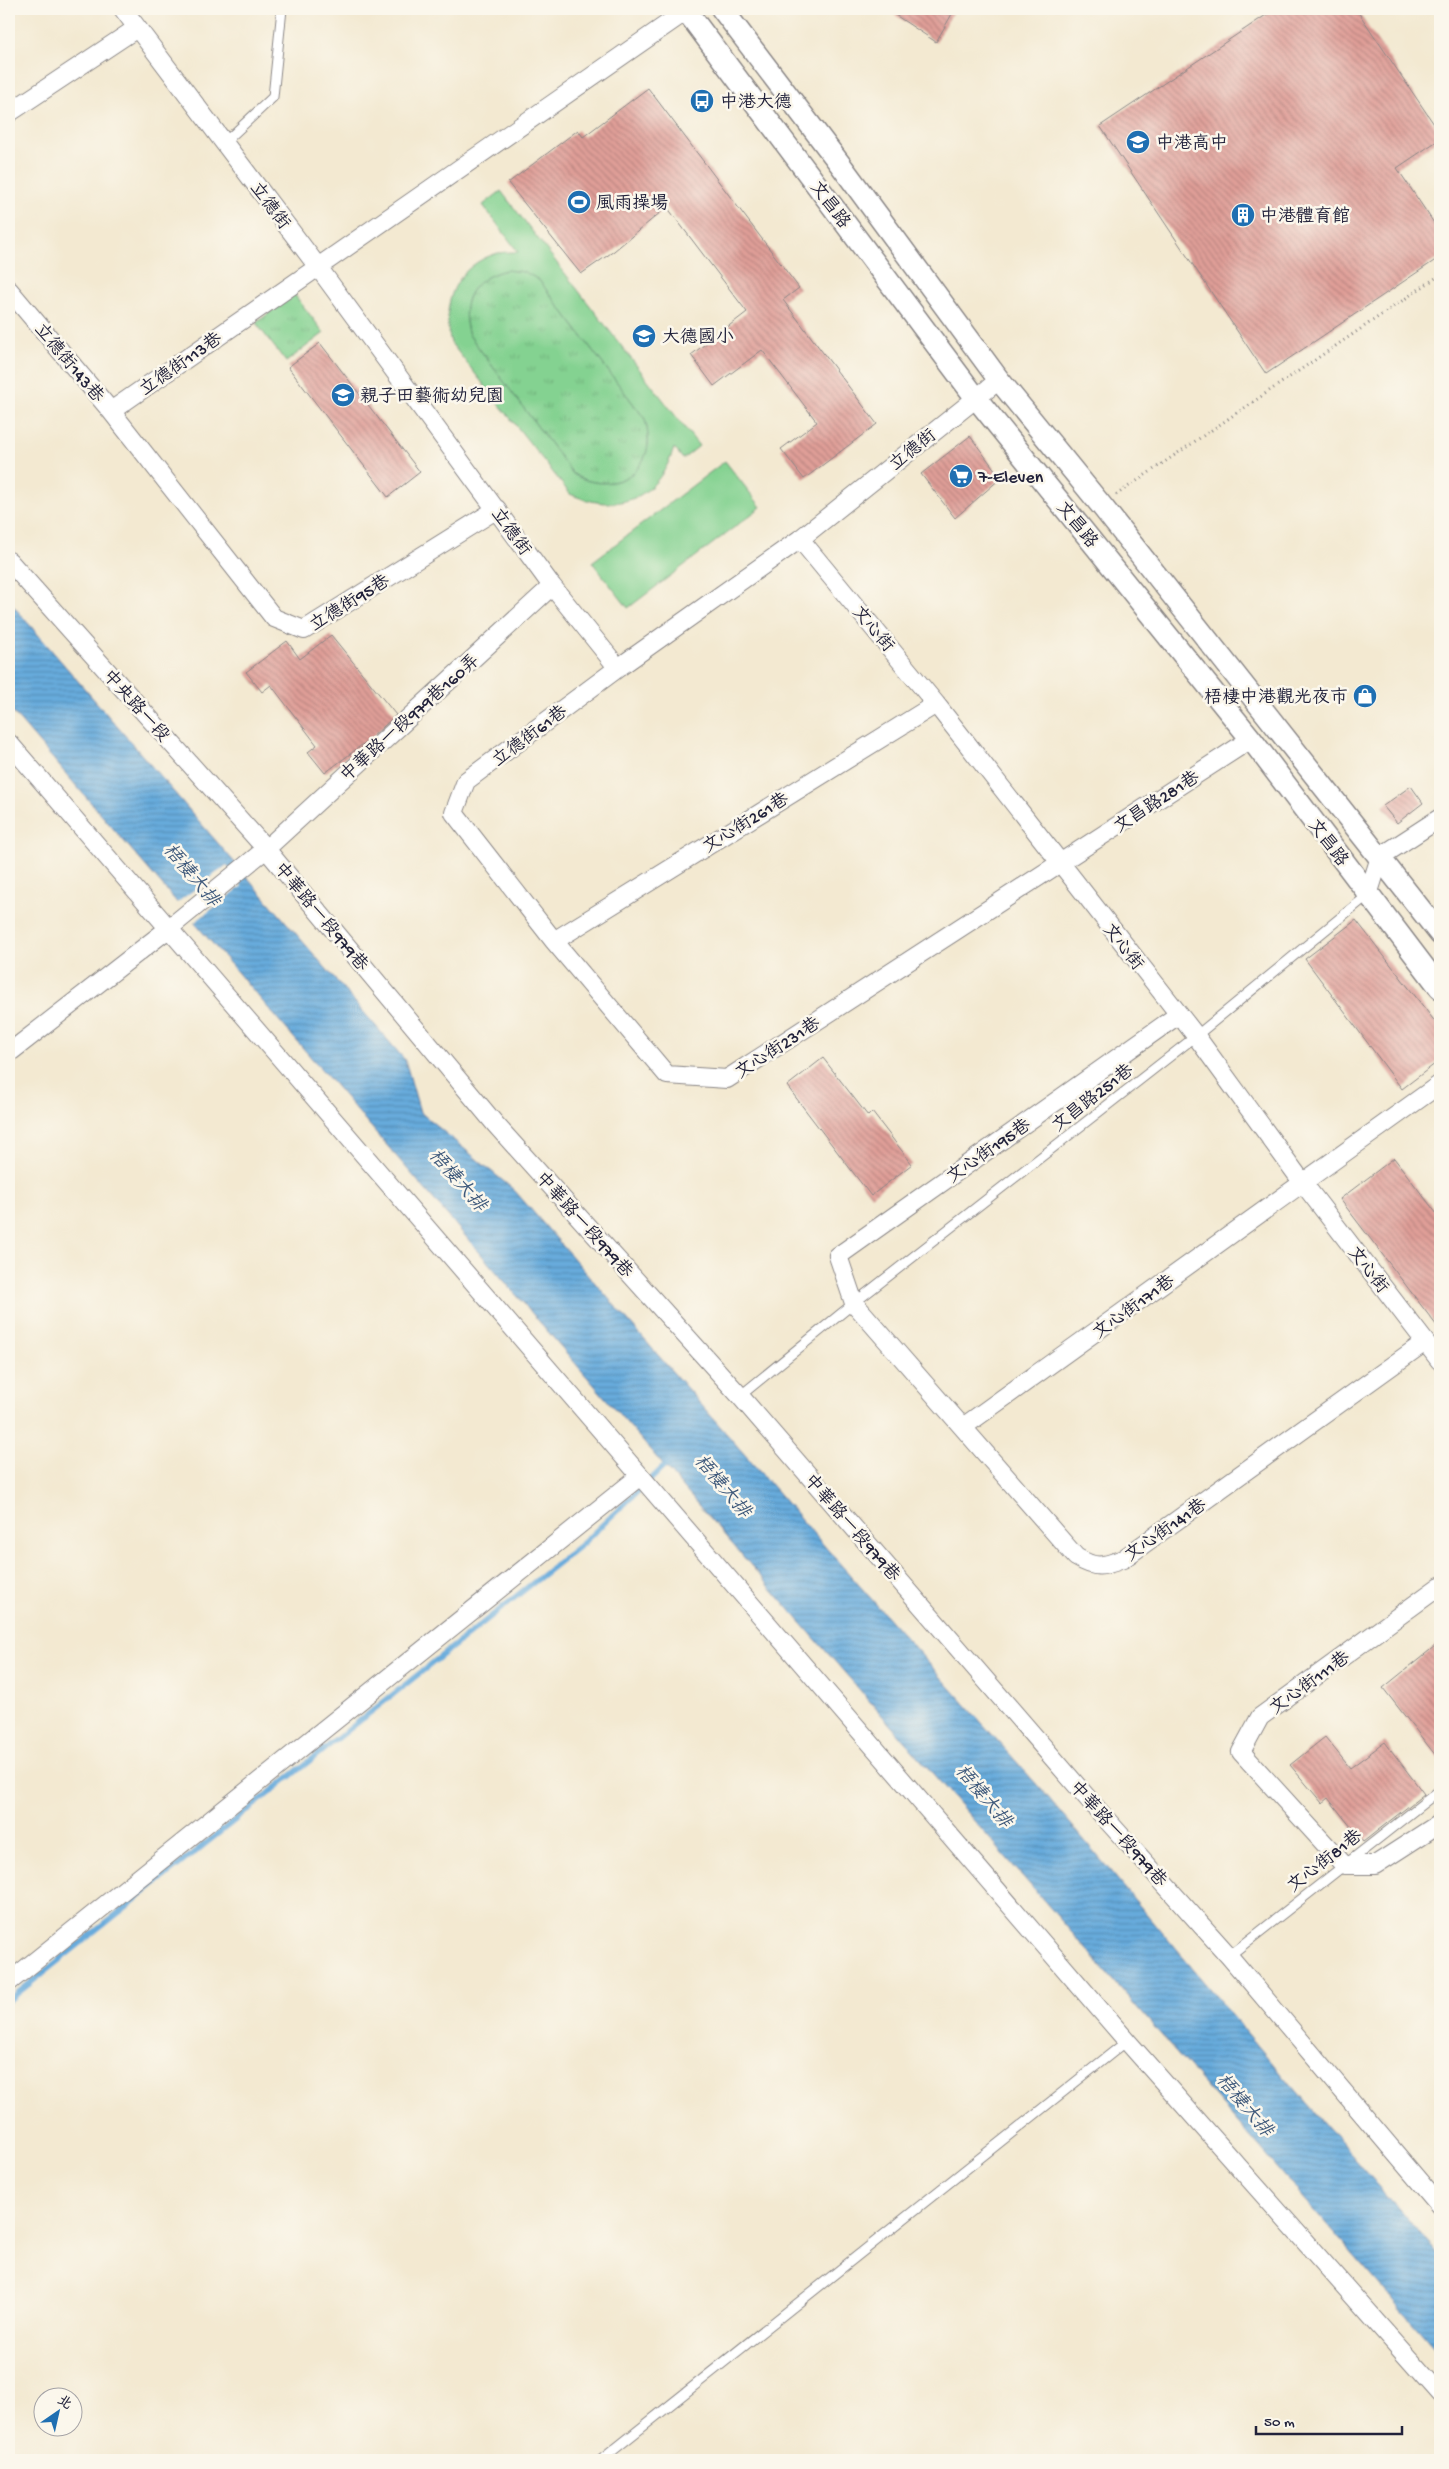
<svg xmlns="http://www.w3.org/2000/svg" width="1449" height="2469" viewBox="0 0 1449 2469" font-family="'Gochi Hand','LXGW WenKai TC',sans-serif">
<defs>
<pattern id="grass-tufts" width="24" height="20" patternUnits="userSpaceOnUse" patternTransform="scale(1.25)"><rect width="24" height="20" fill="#84d291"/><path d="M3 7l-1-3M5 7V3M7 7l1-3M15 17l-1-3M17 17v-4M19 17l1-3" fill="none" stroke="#72b47e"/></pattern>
<pattern id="water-rules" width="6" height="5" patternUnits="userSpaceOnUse" patternTransform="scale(1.25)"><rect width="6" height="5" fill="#67abdc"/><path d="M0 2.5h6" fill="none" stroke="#548bb4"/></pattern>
<pattern id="building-back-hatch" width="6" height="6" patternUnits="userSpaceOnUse" patternTransform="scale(1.25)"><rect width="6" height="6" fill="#e09f98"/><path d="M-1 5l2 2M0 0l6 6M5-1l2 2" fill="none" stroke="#b5817d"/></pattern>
</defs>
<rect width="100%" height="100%" fill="#fbf7ec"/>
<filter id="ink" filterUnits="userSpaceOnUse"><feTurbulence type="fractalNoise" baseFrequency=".02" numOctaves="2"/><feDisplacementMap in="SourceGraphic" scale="10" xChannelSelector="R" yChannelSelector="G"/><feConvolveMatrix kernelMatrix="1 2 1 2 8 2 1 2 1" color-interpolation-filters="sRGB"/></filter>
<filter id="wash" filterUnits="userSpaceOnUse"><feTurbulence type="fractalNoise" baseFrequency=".0096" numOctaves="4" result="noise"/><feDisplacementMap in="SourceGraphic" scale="20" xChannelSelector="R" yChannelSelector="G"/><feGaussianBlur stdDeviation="1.12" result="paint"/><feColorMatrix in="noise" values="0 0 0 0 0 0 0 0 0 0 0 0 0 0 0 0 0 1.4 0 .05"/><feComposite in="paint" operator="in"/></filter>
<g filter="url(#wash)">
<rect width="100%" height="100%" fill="#f3e9d1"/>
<path fill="url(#grass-tufts)" stroke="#537a66" d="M 506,270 L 525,272 L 539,280 L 645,419 C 648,431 650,442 646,454 C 635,485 598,490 573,474 L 469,335 C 458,301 472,278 506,270 Z
M 294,294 L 324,333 L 286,362 L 256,323 Z"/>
<path fill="#84d291" stroke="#537a66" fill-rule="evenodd" d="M 501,191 L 699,446 L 683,459 L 674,448 C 658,499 618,515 570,494 L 451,343 C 440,303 456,265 498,253 C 505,252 512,252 518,252 L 483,205 ZM 506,270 L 525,272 L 539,280 L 645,419 C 648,431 650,442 646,454 C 635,485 598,490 573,474 L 469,335 C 458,301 472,278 506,270 Z
M 725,461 L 761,507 L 628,608 L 592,562 Z"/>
<path fill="url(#water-rules)" stroke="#44668c" d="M 9,601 L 405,1060 L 420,1112 L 514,1190 L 834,1557 L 1047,1796 L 1306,2103 L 1440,2256 L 1440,2354 L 658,1459 L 9,708 Z"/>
<path fill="#f3e9d1" d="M 227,865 L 242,886 L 191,925 L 174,905 Z"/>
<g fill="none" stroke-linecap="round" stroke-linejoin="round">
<path stroke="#67abdc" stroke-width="5.5" d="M 9,2000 L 582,1544 L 669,1462"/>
</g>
<g id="blocks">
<path fill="url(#building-back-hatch)" d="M 886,9 L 944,9 L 952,14 L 936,42 Z
M 1275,9 L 1356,9 L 1440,133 L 1440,139 L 1397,168 L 1440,232 L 1440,257 L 1266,374 L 1100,126 Z
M 648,88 L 799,288 L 783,300 L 877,424 L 804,479 L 781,449 L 817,422 L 762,350 L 714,386 L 691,355 L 747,312 L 667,207 L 614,251 L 581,274 L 508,183 L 578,130 L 583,137 Z
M 320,343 L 420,472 L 388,497 L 288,367 Z
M 970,436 L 1001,478 L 955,518 L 921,474 Z
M 331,635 L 396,715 L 371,738 L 325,773 L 308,752 L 317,745 L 271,685 L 262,692 L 246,672 L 287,641 L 300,659 Z
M 1411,786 L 1423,803 L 1397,823 L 1383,806 Z
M 1356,920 L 1440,1028 L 1440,1060 L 1402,1089 L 1305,959 Z
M 823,1058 L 868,1116 L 872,1112 L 912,1164 L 871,1196 L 787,1086 Z
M 1394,1158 L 1440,1218 L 1440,1330 L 1340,1199 Z
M 1440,1642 L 1440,1761 L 1383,1688 Z
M 1325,1737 L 1350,1768 L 1385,1742 L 1424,1794 L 1363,1842 L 1328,1798 L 1322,1803 L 1290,1765 Z"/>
</g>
</g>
<g filter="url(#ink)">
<use href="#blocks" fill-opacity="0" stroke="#8a8686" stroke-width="1"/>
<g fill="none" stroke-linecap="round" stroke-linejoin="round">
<g stroke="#8a8686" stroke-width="11">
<path id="service" d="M 224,143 L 273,97 L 282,9
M 740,1396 L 854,1303 L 1196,1036 L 1368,895
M 1229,1956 L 1440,1790
M 601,2460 L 1127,2041"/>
</g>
<g stroke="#8a8686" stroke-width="20">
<path id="minor" d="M 123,9 L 318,267 L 552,586 L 618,668
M 9,113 L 137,28
M 9,290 L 111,411
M 999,380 L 800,539 L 618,668 L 466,781 L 454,813 L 554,941 L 667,1075 L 727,1079 L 1251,739
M 497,509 L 304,630 L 274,618 L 111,411 L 689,9
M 800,539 L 936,704 L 1196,1036 L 1303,1183 L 1440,1361
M 9,561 L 266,849 L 496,1125 L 740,1396 L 1097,1809 L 1229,1956 L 1440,2206
M 9,743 L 1127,2041 L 1440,2394
M 1368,895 L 1380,857 L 1440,818
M 554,941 L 936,704
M 1178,1015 L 838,1256 L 854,1303 L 1076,1557 C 1096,1569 1102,1567 1123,1559 L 1425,1342
M 9,1053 L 168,929 L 266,849 L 552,586
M 963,1427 L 1440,1084
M 1440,1586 L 1260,1717 L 1241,1752 L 1344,1865 L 1375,1865 L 1440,1823
M 9,1982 L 640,1476"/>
</g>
<g stroke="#8a8686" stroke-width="24">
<path id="tertiary" d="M 685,9 L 976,398 L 1251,739 L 1440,988
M 722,9 L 840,164 L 999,380 L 1101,505 L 1440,934"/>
</g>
<path stroke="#8a8686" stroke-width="3" stroke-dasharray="1 4" stroke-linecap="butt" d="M 1116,495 L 1440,275"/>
<use href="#service" stroke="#fff" stroke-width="9"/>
<use href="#minor" stroke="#fff" stroke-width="18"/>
<use href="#tertiary" stroke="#fff" stroke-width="21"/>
</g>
</g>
<defs>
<g id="bus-disc" transform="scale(1.25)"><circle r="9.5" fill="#1f6fb2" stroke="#fbf7ec"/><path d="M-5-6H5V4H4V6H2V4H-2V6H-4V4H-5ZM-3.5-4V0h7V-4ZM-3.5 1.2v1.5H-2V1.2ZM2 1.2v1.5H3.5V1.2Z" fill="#fff"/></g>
<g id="school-disc" transform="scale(1.25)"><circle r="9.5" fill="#1f6fb2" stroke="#fbf7ec"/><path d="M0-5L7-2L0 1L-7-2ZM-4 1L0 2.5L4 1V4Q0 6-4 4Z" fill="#fff"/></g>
<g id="stadium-disc" transform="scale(1.25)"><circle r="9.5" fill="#1f6fb2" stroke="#fbf7ec"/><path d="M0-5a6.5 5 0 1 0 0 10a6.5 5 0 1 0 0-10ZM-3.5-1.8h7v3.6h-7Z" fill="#fff"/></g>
<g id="building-disc" transform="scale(1.25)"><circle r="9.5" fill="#1f6fb2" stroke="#fbf7ec"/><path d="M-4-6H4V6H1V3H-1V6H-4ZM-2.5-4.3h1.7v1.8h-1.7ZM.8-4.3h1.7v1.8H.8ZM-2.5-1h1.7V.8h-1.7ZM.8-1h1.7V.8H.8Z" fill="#fff"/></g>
<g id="supermarket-disc" transform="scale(1.25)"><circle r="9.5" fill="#1f6fb2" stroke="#fbf7ec"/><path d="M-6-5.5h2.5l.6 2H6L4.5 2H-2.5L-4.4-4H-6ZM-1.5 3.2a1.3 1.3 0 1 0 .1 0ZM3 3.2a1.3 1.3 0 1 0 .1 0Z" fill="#fff"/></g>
<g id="shop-disc" transform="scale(1.25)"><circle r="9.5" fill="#1f6fb2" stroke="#fbf7ec"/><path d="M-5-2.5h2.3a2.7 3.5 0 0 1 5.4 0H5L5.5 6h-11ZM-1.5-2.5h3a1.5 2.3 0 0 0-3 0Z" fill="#fff"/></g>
</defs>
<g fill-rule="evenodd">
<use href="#bus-disc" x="702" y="101"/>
<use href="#school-disc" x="1138" y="142"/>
<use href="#stadium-disc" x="579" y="202"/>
<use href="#building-disc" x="1243" y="215"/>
<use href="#school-disc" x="644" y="336"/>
<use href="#school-disc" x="343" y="395"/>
<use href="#supermarket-disc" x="961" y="476"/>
<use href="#shop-disc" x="1365" y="696"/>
</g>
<g text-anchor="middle" stroke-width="5" stroke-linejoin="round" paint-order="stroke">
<g font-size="18" fill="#22223b" stroke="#fbf7ec" text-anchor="start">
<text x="720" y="107">中港大德</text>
<text x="1156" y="148">中港高中</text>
<text x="596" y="208">風雨操場</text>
<text x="1260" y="221">中港體育館</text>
<text x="662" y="342">大德國小</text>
<text x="360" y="401">親子田藝術幼兒園</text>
<text x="978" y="482">7-Eleven</text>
<text x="1348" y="702" text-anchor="end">梧棲中港觀光夜市</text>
</g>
<g font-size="18" fill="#22223b" stroke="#fbf7ec">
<text transform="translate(831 204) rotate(53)" y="6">文昌路</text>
<text transform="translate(271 205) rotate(53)" y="6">立德街</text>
<text transform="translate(70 362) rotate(50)" y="6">立德街143巷</text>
<text transform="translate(180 363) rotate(-35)" y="6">立德街113巷</text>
<text transform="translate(912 449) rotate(-39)" y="6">立德街</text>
<text transform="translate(1078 524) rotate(51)" y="6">文昌路</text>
<text transform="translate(512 531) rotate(54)" y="6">立德街</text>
<text transform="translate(349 602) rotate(-32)" y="6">立德街95巷</text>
<text transform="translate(874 628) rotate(50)" y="6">文心街</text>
<text transform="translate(137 705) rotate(48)" y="6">中央路一段</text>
<text transform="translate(409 717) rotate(-42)" y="6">中華路一段979巷160弄</text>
<text transform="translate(529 735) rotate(-37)" y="6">立德街61巷</text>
<text transform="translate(1156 801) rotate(-33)" y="6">文昌路281巷</text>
<text transform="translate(745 822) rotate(-32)" y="6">文心街261巷</text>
<text transform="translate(1329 842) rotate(53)" y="6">文昌路</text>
<text transform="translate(322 916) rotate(50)" y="6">中華路一段979巷</text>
<text transform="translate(1124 946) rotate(52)" y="6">文心街</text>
<text transform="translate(777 1047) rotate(-33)" y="6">文心街231巷</text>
<text transform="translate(1092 1097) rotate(-38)" y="6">文昌路251巷</text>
<text transform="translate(988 1150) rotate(-35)" y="6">文心街195巷</text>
<text transform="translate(585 1224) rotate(48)" y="6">中華路一段979巷</text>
<text transform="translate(1369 1269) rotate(52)" y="6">文心街</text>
<text transform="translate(1133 1306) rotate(-36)" y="6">文心街171巷</text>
<text transform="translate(853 1527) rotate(49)" y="6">中華路一段979巷</text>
<text transform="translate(1165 1529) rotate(-35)" y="6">文心街141巷</text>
<text transform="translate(1309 1682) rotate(-36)" y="6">文心街111巷</text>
<text transform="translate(1119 1833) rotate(48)" y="6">中華路一段979巷</text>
<text transform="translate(1324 1860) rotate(-38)" y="6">文心街81巷</text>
</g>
<g font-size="19" font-style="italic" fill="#3e597b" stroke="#fbf7ec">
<text transform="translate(193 874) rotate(50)" y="7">梧棲大排</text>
<text transform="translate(459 1179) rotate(49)" y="7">梧棲大排</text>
<text transform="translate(724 1485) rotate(50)" y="7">梧棲大排</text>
<text transform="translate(985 1795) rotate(50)" y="7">梧棲大排</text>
<text transform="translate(1246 2104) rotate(50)" y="7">梧棲大排</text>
</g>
</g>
<rect width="1449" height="2469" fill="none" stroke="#fbf7ec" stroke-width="30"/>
<g transform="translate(58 2412) rotate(34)"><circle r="24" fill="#fbf7ec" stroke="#a4a2a5"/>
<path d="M0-4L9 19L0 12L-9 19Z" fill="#1f6fb2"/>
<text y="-8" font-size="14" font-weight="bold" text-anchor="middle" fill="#22223b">北</text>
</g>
<path d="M1256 2426v8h146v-8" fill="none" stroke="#22223b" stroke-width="2.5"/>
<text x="1264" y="2426" font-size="15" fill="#22223b" stroke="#fbf7ec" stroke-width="4" paint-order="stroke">50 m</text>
</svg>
